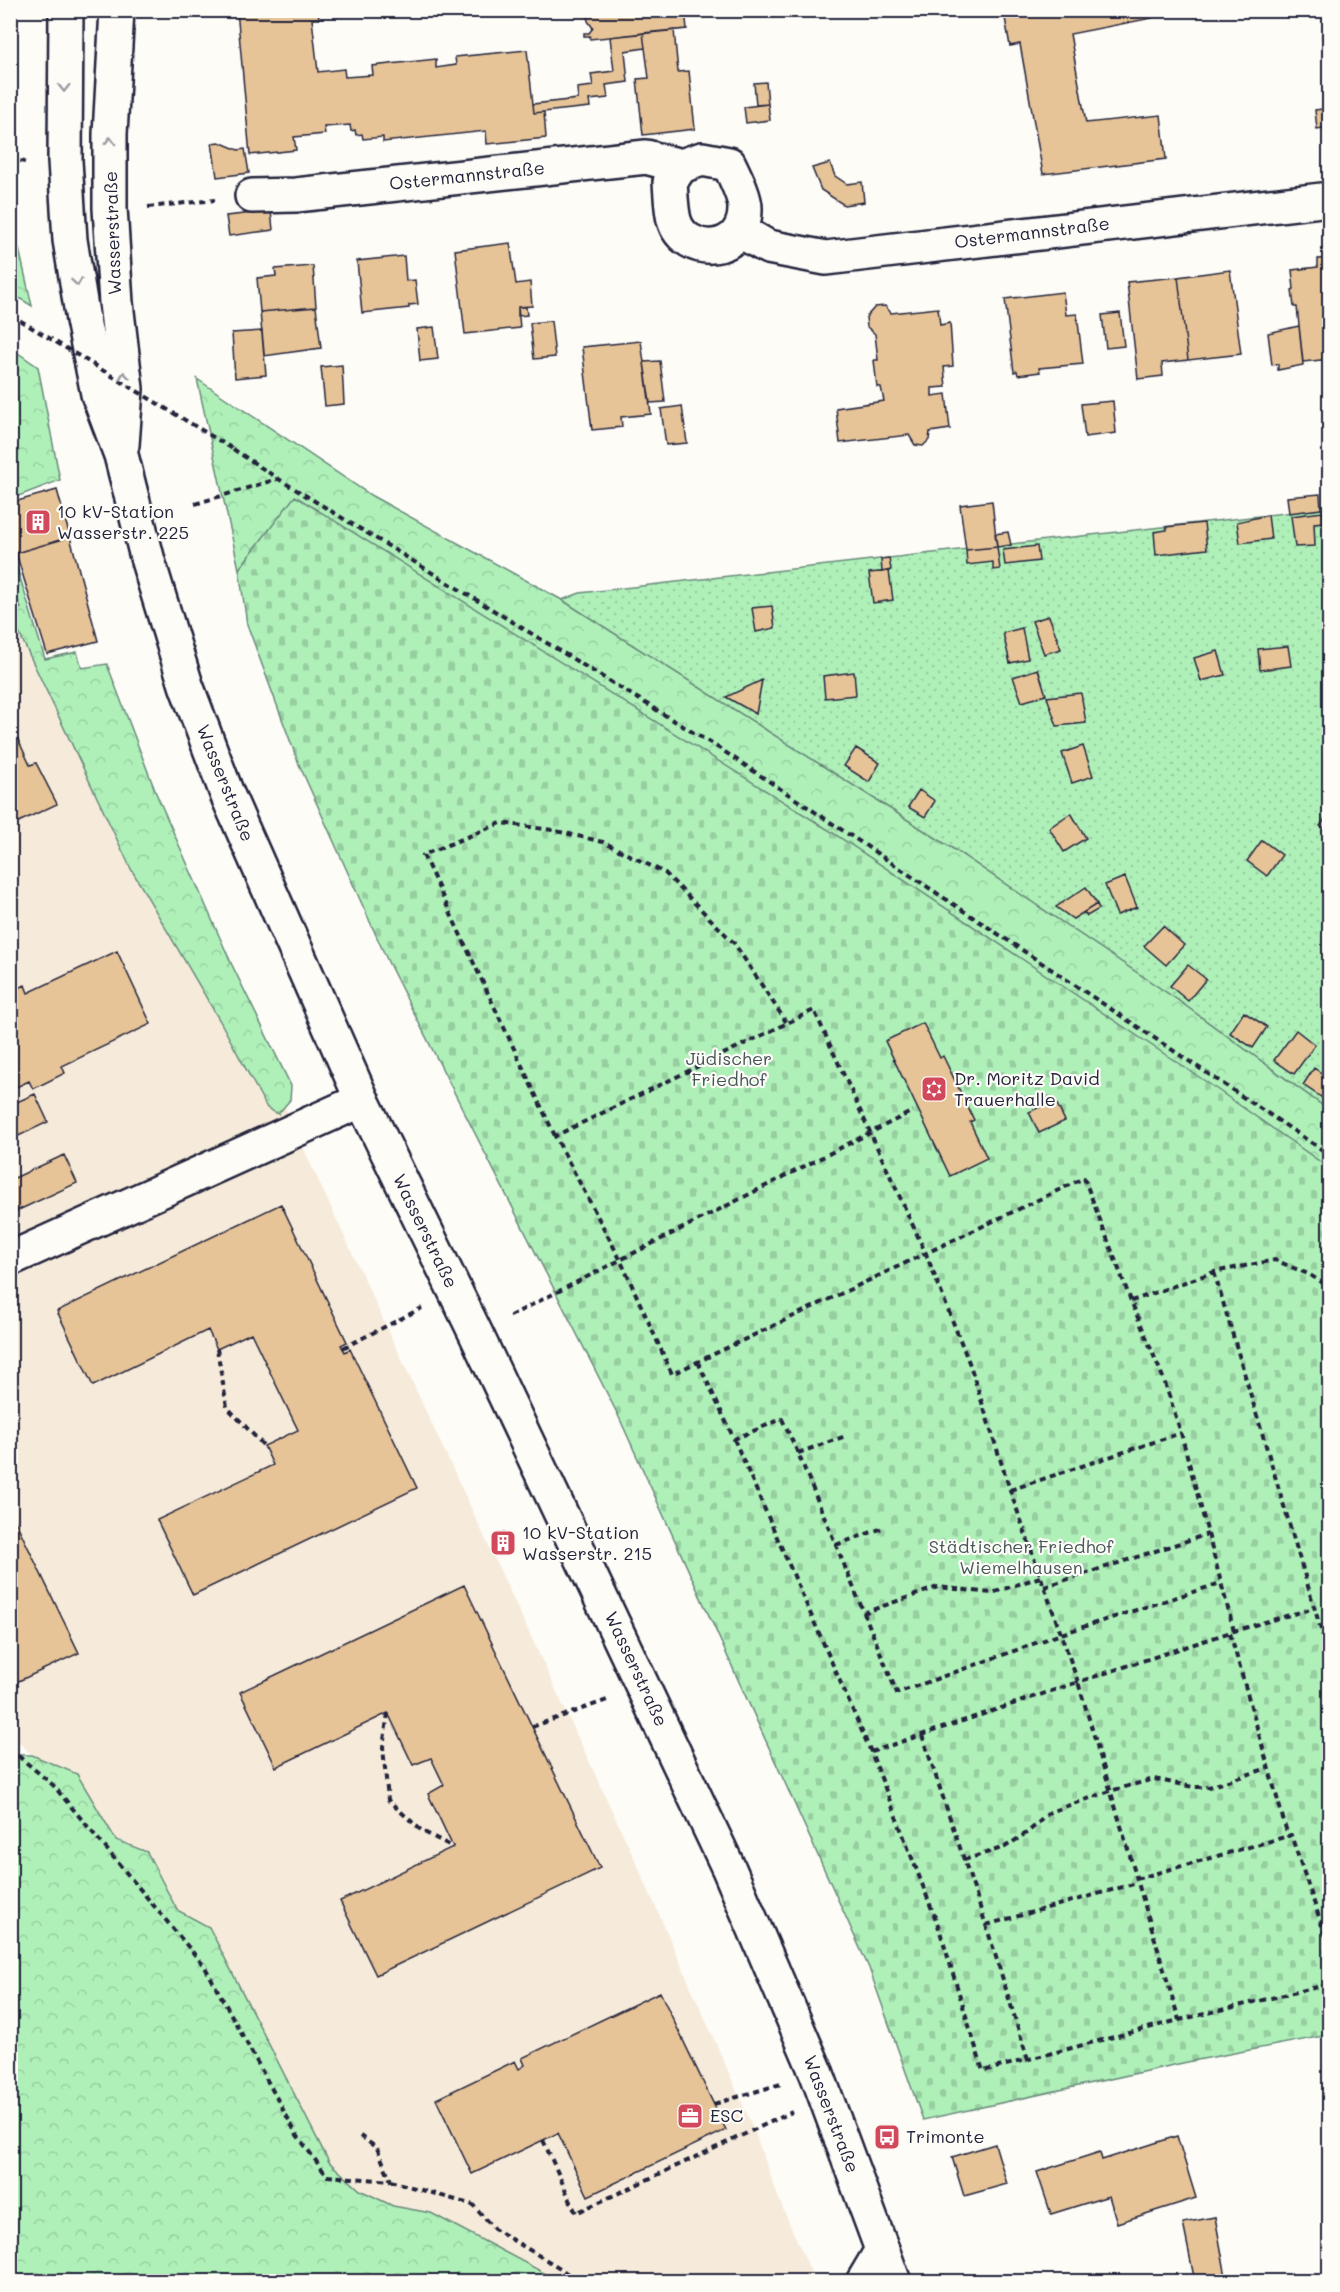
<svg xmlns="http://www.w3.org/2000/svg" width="1340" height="2292" viewBox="0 0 1340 2292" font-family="Mali,sans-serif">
<defs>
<pattern id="forest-crowns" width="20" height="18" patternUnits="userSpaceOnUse" patternTransform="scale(1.5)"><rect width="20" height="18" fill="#aff0b9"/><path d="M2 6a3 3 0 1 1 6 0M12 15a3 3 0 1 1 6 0" fill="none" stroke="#96cea0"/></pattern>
<pattern id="cemetery-stones" width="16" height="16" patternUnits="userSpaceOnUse" patternTransform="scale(1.5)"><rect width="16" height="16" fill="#aff0b9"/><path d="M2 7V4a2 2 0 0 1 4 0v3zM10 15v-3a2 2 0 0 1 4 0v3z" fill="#96cea0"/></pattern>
<pattern id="park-dots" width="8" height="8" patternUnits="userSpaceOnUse" patternTransform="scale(1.5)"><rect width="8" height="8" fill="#aff0b9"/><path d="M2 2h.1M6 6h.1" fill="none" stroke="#96cea0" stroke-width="1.8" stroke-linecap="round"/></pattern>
</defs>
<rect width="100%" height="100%" fill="#fdfcf7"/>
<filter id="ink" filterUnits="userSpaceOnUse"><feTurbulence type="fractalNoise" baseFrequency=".0167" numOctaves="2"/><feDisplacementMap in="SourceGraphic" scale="12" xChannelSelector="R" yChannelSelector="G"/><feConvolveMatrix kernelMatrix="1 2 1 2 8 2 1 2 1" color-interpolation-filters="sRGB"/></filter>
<g filter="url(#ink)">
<path fill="#f6ebda" d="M 10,564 L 43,664 L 272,1078 L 313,1169 L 636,1862 L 754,2130 L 780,2202 L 815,2281 L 555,2281 L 550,2276 L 431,2213 L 393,2206 L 360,2190 L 329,2162 L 209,1927 L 177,1910 L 147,1852 L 116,1840 L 77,1774 L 32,1755 L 11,1734 Z"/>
<path fill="url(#forest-crowns)" stroke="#68897a" stroke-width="1.5" d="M 10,209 L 32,306 L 11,293 Z
M 11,348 L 38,367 L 60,480 L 11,499 Z
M 197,379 L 372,496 L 562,600 L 955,850 L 1175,998 L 1329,1110 L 1329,1204 L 295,497 L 239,569 Z
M 10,545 L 45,659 L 77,652 L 82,668 L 107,664 L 156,793 L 232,965 L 291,1086 L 290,1100 L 278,1114 L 267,1108 L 220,1021 L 131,869 L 11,616 L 11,612 L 21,608 L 11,584 Z
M 11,1755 L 32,1755 L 77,1774 L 116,1840 L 147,1852 L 177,1910 L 209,1927 L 329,2162 L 360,2190 L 393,2206 L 431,2213 L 550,2276 L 555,2281 L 11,2281 Z"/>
<path fill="url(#cemetery-stones)" stroke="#68897a" stroke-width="1.5" d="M 295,496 L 827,829 L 1205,1081 L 1329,1168 L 1329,2035 L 1192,2061 L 923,2120 L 869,1968 L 618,1415 L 389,964 L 298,762 L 247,624 L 239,569 Z"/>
<path fill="url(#park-dots)" stroke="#68897a" stroke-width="1.5" d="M 1329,508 L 1329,1110 L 1175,998 L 955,850 L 562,600 L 580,593 Z"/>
<path fill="#e6c498" stroke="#22223b" stroke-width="1.5" d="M 237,10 L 318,10 L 319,19 L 312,19 L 318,72 L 344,69 L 345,77 L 373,75 L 372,66 L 436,59 L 436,68 L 456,65 L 455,57 L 527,50 L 534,113 L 544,112 L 546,138 L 487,144 L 486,131 L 383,142 L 383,137 L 363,139 L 362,134 L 356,135 L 355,130 L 351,131 L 350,125 L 324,127 L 325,134 L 294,137 L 296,150 L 250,155 Z
M 586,10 L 685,10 L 687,29 L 590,39 L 590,36 L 584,36 L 584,33 L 589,33 L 593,28 L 588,21 Z
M 1013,10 L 1151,10 L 1152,18 L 1070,34 L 1086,123 L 1161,115 L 1166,159 L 1043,174 L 1020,44 L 1010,46 L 1004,12 Z
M 674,30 L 678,72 L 689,71 L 695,129 L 643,135 L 637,79 L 649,78 L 643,33 Z
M 643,33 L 645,48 L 625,51 L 628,82 L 606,85 L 608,98 L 589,100 L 590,107 L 534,113 L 533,104 L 578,99 L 577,88 L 593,86 L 591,74 L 614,71 L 610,37 Z
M 1330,34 L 1330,104 L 1322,35 Z
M 766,82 L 768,104 L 756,105 L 754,83 Z
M 768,104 L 770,120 L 746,123 L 744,107 Z
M 1330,108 L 1330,127 L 1317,129 L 1315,110 Z
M 219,142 L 238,150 L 245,149 L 249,173 L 217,177 L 212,143 Z
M 830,163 L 835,176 L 847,184 L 862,182 L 864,202 L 844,205 L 821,190 L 812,168 Z
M 271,211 L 273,230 L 229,236 L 226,216 Z
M 510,243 L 516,284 L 530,282 L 532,306 L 518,307 L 520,328 L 465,334 L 455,250 Z
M 404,256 L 406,281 L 415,280 L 418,304 L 409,305 L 409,308 L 362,313 L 357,261 Z
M 1330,258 L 1330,359 L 1303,362 L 1297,307 L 1294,307 L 1292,290 L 1294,289 L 1292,270 L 1318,267 L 1318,259 Z
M 313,266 L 316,307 L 260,312 L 257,278 L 276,276 L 275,269 Z
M 1230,270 L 1241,354 L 1188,360 L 1178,277 Z
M 1178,277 L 1188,360 L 1162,363 L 1163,376 L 1138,379 L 1127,282 Z
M 1063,292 L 1066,315 L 1077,314 L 1083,364 L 1039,368 L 1040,372 L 1018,375 L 1017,371 L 1014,372 L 1005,299 Z
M 885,306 L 891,313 L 938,308 L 940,325 L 950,323 L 953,366 L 944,367 L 946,387 L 932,388 L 932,396 L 946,394 L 950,429 L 930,432 L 929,440 L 923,446 L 915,445 L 909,435 L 840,443 L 836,408 L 884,401 L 881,387 L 877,387 L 874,360 L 878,360 L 875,334 L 867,327 L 866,317 L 875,307 Z
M 316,307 L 321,348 L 264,356 L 260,312 Z
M 518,307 L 526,307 L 527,315 L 518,316 Z
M 1120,313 L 1124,346 L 1106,348 L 1102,315 Z
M 551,321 L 555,357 L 534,359 L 530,323 Z
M 1299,326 L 1303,365 L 1278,370 L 1278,364 L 1272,365 L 1268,333 Z
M 434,327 L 438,359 L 420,361 L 417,329 Z
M 262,331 L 266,375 L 235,378 L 232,333 Z
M 641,341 L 651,414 L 621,417 L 622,427 L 592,430 L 582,347 Z
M 660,361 L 665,402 L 650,403 L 644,362 Z
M 342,365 L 344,404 L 325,406 L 321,367 Z
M 1113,401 L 1116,433 L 1085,437 L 1081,404 Z
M 682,406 L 687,443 L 666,445 L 661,409 Z
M 57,490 L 70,537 L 16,553 L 10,534 L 10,503 Z
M 1320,494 L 1321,509 L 1289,513 L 1287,497 Z
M 992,501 L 997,547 L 966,550 L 960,505 Z
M 1323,512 L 1324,522 L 1314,523 L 1315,546 L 1295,547 L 1291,516 Z
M 1268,515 L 1271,539 L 1240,543 L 1237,522 Z
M 1204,523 L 1207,549 L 1156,555 L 1154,532 L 1167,530 L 1166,527 Z
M 1008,532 L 1011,545 L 997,547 L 995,534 Z
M 70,537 L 98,641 L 47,654 L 16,553 Z
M 1037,546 L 1039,561 L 1005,565 L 1003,550 Z
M 997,547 L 1000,569 L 993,570 L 993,562 L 967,565 L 966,550 Z
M 889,558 L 891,570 L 882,572 L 881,559 Z
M 889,571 L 893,600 L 873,603 L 869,573 Z
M 772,606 L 775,628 L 756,632 L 752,608 Z
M 1049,616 L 1061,649 L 1044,654 L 1032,621 Z
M 1022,628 L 1028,659 L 1010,663 L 1003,633 Z
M 1330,645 L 1330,665 L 1325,665 L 1323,646 Z
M 1288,646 L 1291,666 L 1260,670 L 1258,649 Z
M 1218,651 L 1225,675 L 1201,681 L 1194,658 Z
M 1038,669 L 1046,695 L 1022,702 L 1013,677 Z
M 854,672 L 856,695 L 825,698 L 823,676 Z
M 762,680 L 756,714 L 726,697 Z
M 1081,693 L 1086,723 L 1057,726 L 1047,697 Z
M 15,733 L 30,765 L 36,763 L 57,804 L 10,826 L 10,735 Z
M 1083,746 L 1093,776 L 1072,783 L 1062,753 Z
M 856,748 L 880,763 L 869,782 L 844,766 Z
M 919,790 L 935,801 L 925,817 L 908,807 Z
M 1330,812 L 1330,832 L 1320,826 Z
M 1071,813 L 1086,838 L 1064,852 L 1049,828 Z
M 1262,840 L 1282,855 L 1267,876 L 1247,861 Z
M 1125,877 L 1137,907 L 1117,915 L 1105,885 Z
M 1086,887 L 1097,904 L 1073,919 L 1056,907 Z
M 1097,904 L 1099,909 L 1087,916 L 1084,912 Z
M 1163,926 L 1184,945 L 1166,965 L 1144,946 Z
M 117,951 L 151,1024 L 62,1066 L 65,1073 L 33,1089 L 29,1081 L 10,1090 L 10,992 L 25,985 L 28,993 Z
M 1188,965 L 1206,979 L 1188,1001 L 1170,986 Z
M 1244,1012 L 1267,1027 L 1253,1048 L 1230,1033 Z
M 923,1023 L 940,1058 L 943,1056 L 974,1120 L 970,1122 L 987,1158 L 950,1176 L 885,1041 Z
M 1296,1030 L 1315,1045 L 1294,1074 L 1274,1060 Z
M 1314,1068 L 1330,1079 L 1330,1103 L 1303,1085 Z
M 35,1094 L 48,1122 L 10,1140 L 10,1105 Z
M 1055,1100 L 1065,1121 L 1039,1133 L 1029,1112 Z
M 64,1155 L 77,1183 L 10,1214 L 10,1180 Z
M 281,1204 L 347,1342 L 341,1345 L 345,1352 L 350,1349 L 417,1488 L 193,1595 L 157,1520 L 273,1465 L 264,1446 L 298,1430 L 251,1333 L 217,1349 L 208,1330 L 93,1386 L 57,1311 Z
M 10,1510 L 79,1653 L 10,1685 Z
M 504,1532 L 512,1550 L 503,1554 L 495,1536 Z
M 464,1585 L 600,1868 L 376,1975 L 340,1901 L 453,1847 L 428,1794 L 444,1785 L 431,1758 L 413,1765 L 388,1713 L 276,1767 L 240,1692 Z
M 660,1992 L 726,2130 L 588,2196 L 558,2133 L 472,2174 L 436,2099 L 515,2061 L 519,2069 L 525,2065 L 522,2058 Z
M 1177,2136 L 1196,2198 L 1117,2223 L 1109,2196 L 1051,2214 L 1037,2172 L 1100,2152 L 1102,2160 Z
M 995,2144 L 1007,2184 L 964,2196 L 952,2157 Z
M 1215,2217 L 1227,2282 L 1195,2282 L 1183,2223 Z"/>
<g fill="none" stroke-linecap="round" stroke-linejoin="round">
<g stroke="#22223b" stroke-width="38">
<path id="minor" d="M 702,159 L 729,164 C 734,175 745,196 745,208 C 746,255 685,258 674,220 C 671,208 671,194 670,182 L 681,166 Z
M 252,196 L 296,195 L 646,157 L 681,166
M 740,231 L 768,247 L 826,258 L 1330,199
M 10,1259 L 362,1100
M 863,2282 L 882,2250"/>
</g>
<g stroke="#22223b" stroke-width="38">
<path id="secondary" d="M 66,10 L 65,161 L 70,240 L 83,320 L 98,394 L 121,455 L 148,561 L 186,685 L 227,794 L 362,1100 L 476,1334 L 729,1869 L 817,2074 L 894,2282
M 117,10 L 110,134 L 110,208 L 116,303 L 126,389 L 122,445"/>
</g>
<path stroke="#22223b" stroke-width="4" stroke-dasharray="6 4.5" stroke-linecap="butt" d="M 10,159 L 25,162
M 148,207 L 215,200
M 10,314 L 11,315
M 233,449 L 277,478 L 722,750 L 1330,1155
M 195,504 L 277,479
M 555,1136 L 423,855 L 501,823 L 552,830 L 603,842 L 665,873 L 734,943 L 786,1022
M 1214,1272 L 1330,1660
M 1131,1301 L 1214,1272 L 1275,1260 L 1308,1274 L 1330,1287
M 510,1316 L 913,1111
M 343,1348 L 422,1308
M 217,1349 L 227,1407 L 264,1446
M 698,1362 L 734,1439 L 782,1419 L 798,1453 L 897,1693 L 1061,1634 L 1221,1583
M 734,1439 L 871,1752 L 938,1925 L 983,2071 L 1179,2020 L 1330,1984
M 798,1453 L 846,1436
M 1010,1490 L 1181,1433
M 836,1545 L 883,1528
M 1044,1587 L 1208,1534
M 863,1613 L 938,1587 L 992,1593 L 1040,1577
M 1234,1631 L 1181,1433 L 1164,1380 L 1131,1301 L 1084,1178 L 672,1374 L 620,1259 L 555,1136 L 814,1010 L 926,1254 L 970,1365 L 1010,1490 L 1078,1682 L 1234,1631 L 1314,1608
M 1230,1633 L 1288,1836 L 1291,1835 L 1330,1949
M 388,1713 L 383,1747 L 388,1800 L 422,1831 L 453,1847
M 532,1727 L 607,1700
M 922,1735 L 986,1925 L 1028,2060
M 10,1749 L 53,1785 L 205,1967 L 297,2135 L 327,2176 L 391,2181 L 473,2205 L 494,2229 L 560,2268 L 578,2282
M 871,1752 L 1078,1682 L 1179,2020
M 964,1860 L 1005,1847 L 1028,1832 L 1050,1812 L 1110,1791 L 1154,1779 L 1193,1787 L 1209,1787 L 1268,1768
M 1136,1879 L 1288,1836
M 986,1925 L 1137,1883
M 714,2104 L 781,2084
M 360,2136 L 377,2148 L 391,2181
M 543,2140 L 576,2213 L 792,2112"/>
<use href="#minor" stroke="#fdfcf7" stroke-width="33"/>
<use href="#secondary" stroke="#fdfcf7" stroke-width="33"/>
<path stroke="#22223b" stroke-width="4" stroke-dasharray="6 4.5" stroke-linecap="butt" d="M 11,315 L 233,449"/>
</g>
<defs><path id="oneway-chevron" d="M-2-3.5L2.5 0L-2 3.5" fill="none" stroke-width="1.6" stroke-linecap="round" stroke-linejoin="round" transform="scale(1.5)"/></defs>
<g stroke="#9a9aa2">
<use href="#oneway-chevron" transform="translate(64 88) rotate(90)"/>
<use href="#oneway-chevron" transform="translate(110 141) rotate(-89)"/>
<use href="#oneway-chevron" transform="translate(77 282) rotate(81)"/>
<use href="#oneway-chevron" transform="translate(124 376) rotate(-97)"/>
</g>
</g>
<defs>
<g id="building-square" transform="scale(1.35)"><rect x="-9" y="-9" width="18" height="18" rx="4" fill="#d1495b" stroke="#fdfcf7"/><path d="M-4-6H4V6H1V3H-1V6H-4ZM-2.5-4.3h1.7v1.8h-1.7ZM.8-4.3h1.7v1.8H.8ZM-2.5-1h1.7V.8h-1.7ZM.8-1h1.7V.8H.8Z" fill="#fff"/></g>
<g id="synagogue-square" transform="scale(1.35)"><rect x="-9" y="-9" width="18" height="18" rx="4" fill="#d1495b" stroke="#fdfcf7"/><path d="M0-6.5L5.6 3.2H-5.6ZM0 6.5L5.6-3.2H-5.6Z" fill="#fff"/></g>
<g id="office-square" transform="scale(1.35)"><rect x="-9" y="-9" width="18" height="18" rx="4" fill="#d1495b" stroke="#fdfcf7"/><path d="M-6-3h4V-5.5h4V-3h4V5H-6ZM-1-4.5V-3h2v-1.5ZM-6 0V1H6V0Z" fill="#fff"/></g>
<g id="bus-square" transform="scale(1.35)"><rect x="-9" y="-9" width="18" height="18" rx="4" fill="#d1495b" stroke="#fdfcf7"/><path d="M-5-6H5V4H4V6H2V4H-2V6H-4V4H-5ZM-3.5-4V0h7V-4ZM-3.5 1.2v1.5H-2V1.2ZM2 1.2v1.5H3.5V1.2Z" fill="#fff"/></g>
</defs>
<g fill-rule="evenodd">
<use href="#building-square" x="38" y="522"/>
<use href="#synagogue-square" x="934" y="1089"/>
<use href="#building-square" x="503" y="1543"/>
<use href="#office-square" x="690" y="2116"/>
<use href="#bus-square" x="887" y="2137"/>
</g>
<g text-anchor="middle" stroke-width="4.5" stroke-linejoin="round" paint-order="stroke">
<g font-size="18" fill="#22223b" stroke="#fdfcf7">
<text transform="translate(467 176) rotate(-6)" y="6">Ostermannstraße</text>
<text transform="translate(113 233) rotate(-92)" y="6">Wasserstraße</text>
<text transform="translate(1032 233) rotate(-7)" y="6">Ostermannstraße</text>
<text transform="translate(225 783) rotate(68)" y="6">Wasserstraße</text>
<text transform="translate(425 1231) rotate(64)" y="6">Wasserstraße</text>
<text transform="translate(636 1669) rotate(65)" y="6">Wasserstraße</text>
<text transform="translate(831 2114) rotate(69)" y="6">Wasserstraße</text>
</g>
<g font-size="18" fill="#22223b" stroke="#fdfcf7" text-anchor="start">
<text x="57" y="518">10 kV-Station<tspan x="57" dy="21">Wasserstr. 225</tspan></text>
<text x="954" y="1085">Dr. Moritz David<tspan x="954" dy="21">Trauerhalle</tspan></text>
<text x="522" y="1539">10 kV-Station<tspan x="522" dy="21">Wasserstr. 215</tspan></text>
<text x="710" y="2122">ESC</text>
<text x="906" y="2143">Trimonte</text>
</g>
<g font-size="18" fill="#45565a" stroke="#fdfcf7">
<text x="729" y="1065">Jüdischer<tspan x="729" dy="21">Friedhof</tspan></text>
<text x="1021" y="1553">Städtischer Friedhof<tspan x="1021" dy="21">Wiemelhausen</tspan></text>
</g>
</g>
<rect width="1340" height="2292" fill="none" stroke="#fdfcf7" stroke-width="36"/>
<rect x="18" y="18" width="1304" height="2256" fill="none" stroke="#22223b" stroke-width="2" filter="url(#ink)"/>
</svg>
